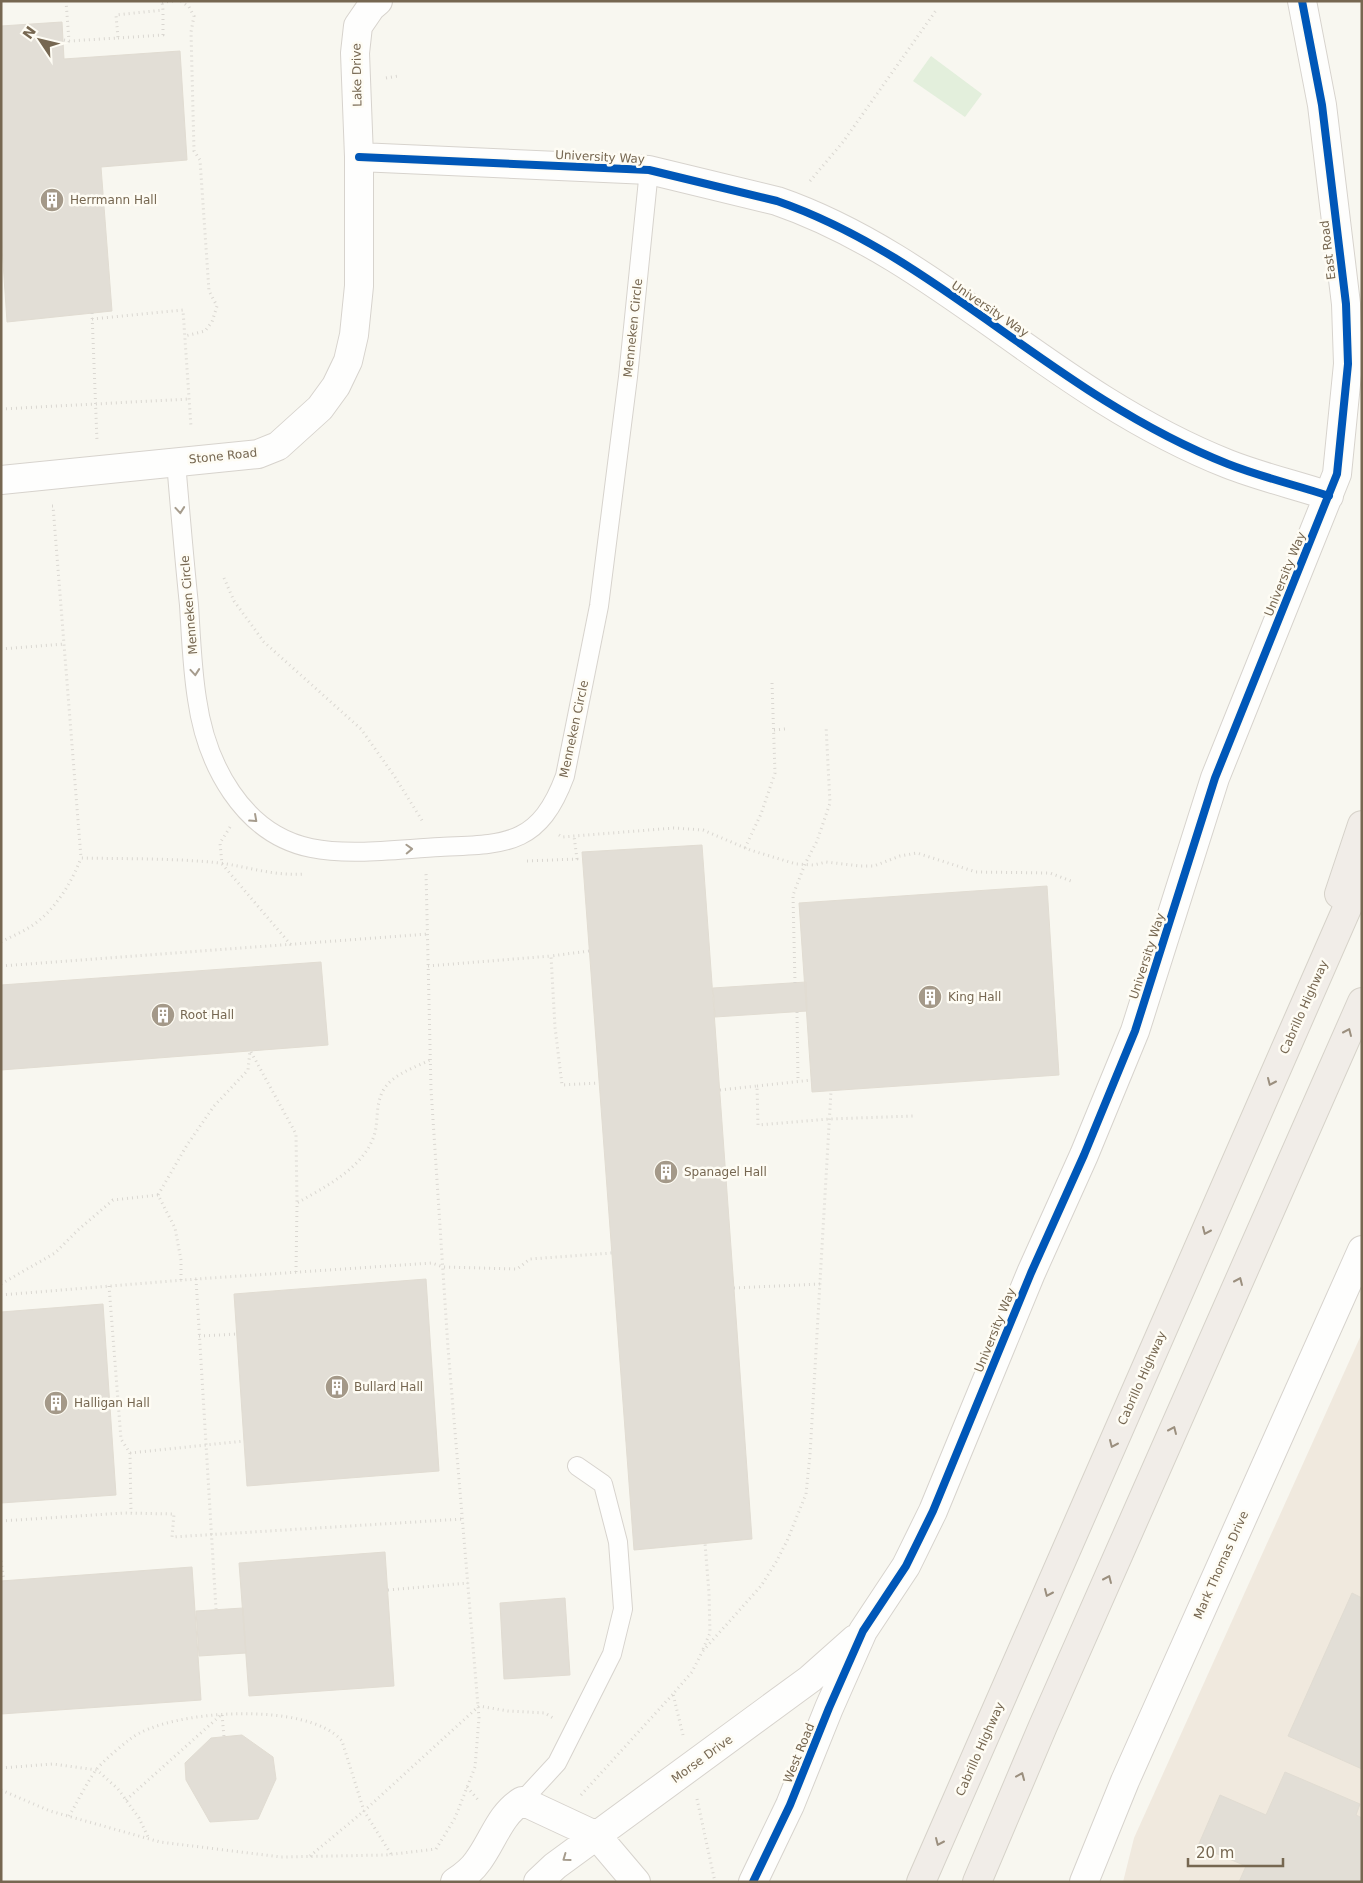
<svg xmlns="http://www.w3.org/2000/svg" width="1363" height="1883" viewBox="0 0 1363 1883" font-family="'DejaVu Sans',sans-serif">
<rect width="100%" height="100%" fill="#f8f7f0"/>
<path fill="#f0e9de" d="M 1362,1333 L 1362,1882 L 1123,1882 L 1134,1838 Z"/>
<path fill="#e3efdc" d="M 931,56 L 982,94 L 965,117 L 913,81 Z"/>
<path fill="#e2ded6" stroke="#e1dcd2" d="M 62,22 L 64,59 L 180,51 L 187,160 L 101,167 L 112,311 L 7,322 L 1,232 L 1,26 Z
M 702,845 L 752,1539 L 634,1550 L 582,852 Z
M 1047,886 L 1059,1075 L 812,1092 L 799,903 Z
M 321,962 L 328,1045 L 1,1070 L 1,985 Z
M 806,982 L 807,1011 L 715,1017 L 713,988 Z
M 426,1279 L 439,1471 L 247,1486 L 234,1294 Z
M 103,1304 L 116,1495 L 1,1503 L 1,1312 Z
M 385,1552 L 394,1686 L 249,1696 L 239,1563 Z
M 192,1567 L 201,1700 L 1,1714 L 1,1581 Z
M 1352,1593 L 1362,1598 L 1362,1769 L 1288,1736 Z
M 565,1598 L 570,1675 L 504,1679 L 500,1603 Z
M 243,1608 L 246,1653 L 199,1656 L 196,1611 Z
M 242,1735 L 273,1757 L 276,1779 L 258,1819 L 210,1822 L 186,1780 L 185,1763 L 211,1738 Z
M 1285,1772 L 1360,1804 L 1356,1815 L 1362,1818 L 1362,1882 L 1239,1882 L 1246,1866 L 1198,1846 L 1220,1795 L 1266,1815 Z"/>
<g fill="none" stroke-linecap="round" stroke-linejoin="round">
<g stroke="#d7d3cd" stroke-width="20">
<path id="service" d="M 176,462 C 180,509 184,557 189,605 C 191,636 192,668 197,699 C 206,763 242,834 311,848 C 350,856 400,849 440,847 C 506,844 539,846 565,776 L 599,606 L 628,377 L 649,170
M 522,1801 L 557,1763 L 612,1654 L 623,1609 L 618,1542 L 603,1484 L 577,1466"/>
</g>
<g stroke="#d7d3cd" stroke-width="30">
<path id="minor" d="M 359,157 L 649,170 L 777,201 C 899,243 996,333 1104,400 C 1144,425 1185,447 1228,464 C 1261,477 1296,485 1329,496
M 1,480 L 258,454 L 278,446 L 320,408 L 336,386 L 348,361 L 354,335 L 359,286 L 359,157 L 355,53 L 358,26 L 371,7 L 378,1
M 455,1882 C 464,1876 472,1870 478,1861 C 493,1841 500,1814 522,1801 L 597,1836 L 636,1882
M 538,1882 L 555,1866 L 810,1679 L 855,1639
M 753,1882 L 790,1805 L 829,1708 L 863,1631 L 906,1566 L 933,1511 L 1031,1273 L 1084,1155 L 1135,1031 L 1215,778 L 1337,474 L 1348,364 L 1346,304 L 1322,105 L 1302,1"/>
</g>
<g stroke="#d7d3cd" stroke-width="30">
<path id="tertiary" d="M 1084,1882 L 1125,1781 L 1362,1250"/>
</g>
<g stroke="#d6d2c9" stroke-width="30">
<path id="motorway" d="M 1339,894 L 1362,825
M 921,1882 L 1362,874
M 977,1882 L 1043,1726 L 1362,1002"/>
</g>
<path stroke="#dad7d1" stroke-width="3" stroke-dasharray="1 4" stroke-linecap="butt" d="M 66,1 L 69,41 L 118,38 L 116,15 L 163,10 L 162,1
M 181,1 L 189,7 L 194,16 L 191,32 L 194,151 L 200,160 L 209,291 L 217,306 L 212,322 L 205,331 L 185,336
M 162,2 L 176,1
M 118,38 L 163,35 L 163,10
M 64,40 L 69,41
M 386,78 L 398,76
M 810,181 L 843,142 L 937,9
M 92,313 L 97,441
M 92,319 L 183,310 L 191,427
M 1,409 L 189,399
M 52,506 L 53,506 L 81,858 C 127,859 174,858 220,863 C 249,867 273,876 304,874
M 224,578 L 234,601 L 264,642 L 361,729 L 395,777 L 423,822
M 1,649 L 64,644
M 774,730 L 785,729
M 230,827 L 220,843 L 222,864 L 291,945
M 559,835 L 562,837 L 674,828 L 703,830 L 750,850 L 796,864 L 814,865 L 826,862 L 860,866 L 874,866 L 900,856 L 917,853 L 976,872 L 1050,873 L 1071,881
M 745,848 L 761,814 L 775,773 L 772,683
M 527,861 L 577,859 L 574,836
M 1,942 C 12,936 23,932 33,925 C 55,910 72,882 81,858
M 589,951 L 551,956 L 555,1027 L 562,1085 L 599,1083
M 1,966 L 428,934
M 428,966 L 551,956
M 795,983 L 793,895 L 805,864 L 817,841 L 830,803 L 826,726
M 797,1012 L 798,1082
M 251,1052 L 296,1134 L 297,1203
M 757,1086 L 812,1080
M 720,1090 L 757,1086 L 758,1125 L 829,1119 L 914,1116
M 296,1272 L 297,1203 C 325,1187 363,1168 374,1136 C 378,1124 376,1110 380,1098 C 386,1076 412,1069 430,1060
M 196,1279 L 216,1609
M 181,1280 L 181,1260 L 175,1228 L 158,1195 L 187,1145 L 214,1106 L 248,1070 L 250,1051
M 1,1284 L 55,1253 L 78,1230 L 113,1200 L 158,1195
M 109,1286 L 121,1439 L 130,1453 L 131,1513
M 734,1288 L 820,1284
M 1,1295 L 196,1279 L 432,1263 L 443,1267 L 517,1269 L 530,1259 L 612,1253
M 199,1336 L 237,1334
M 130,1453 L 244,1441
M 1,1521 L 124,1513 L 174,1514 L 172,1537 L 463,1519
M 1,1561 L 4,1581
M 388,1590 L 468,1583
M 703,1649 L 710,1633 L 709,1593 L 705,1543
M 683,1735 L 673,1694 L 692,1672 L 702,1652 L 761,1586 L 776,1562 L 787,1541 L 806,1494 L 810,1455 L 831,1091
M 1,1768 L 53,1764 L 97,1770 L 118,1789 L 139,1818 L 149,1839
M 467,1787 L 479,1801
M 1,1790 L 50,1811 L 160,1842 L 281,1857 L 386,1855 L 436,1849 L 455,1818 L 475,1767 L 479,1718 L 448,1348 L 431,1089 L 426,872
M 581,1795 L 673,1694
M 697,1799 L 715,1882
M 126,1800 L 222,1714 L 224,1737
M 69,1816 C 78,1801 86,1784 96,1770 C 105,1759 119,1748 130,1739 C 169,1709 309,1701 342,1741 L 364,1811 L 391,1854
M 310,1856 L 364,1811 L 479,1706 L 508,1711 L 545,1713 L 553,1718"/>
<use href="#service" stroke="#fefefd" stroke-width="18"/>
<use href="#minor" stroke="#fefefd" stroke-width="28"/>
<use href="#tertiary" stroke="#fefefd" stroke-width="28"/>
<use href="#motorway" stroke="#f1ede8" stroke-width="28"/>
<g stroke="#fefcf4" stroke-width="11">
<path id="cycleway" d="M 359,157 L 649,170 L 777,201 C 899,243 996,333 1104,400 C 1144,425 1185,447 1228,464 C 1261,477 1296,485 1329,496
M 753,1882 L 790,1805 L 829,1708 L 863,1631 L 906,1566 L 933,1511 L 1031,1273 L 1084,1155 L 1135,1031 L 1215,778 L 1337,474 L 1348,364 L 1346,304 L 1322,105 L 1302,1"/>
</g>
<use href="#cycleway" stroke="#0057b8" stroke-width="8"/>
</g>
<defs><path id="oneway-chevron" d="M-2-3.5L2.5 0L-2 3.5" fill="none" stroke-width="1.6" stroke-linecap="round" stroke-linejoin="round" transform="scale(1.25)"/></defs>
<g stroke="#a69c8d">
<use href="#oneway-chevron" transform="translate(180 510) rotate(85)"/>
<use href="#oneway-chevron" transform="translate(195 672) rotate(85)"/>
<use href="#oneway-chevron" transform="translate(254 819) rotate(42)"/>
<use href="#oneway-chevron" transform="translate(409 849) rotate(-2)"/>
<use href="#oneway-chevron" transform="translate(566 1858) rotate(144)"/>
</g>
<g stroke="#9b8f7e">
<use href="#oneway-chevron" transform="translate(1348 1032) rotate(-66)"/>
<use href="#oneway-chevron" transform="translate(1271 1082) rotate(114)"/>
<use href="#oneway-chevron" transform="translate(1206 1231) rotate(114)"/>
<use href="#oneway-chevron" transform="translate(1239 1281) rotate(-66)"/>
<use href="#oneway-chevron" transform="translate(1173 1430) rotate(-66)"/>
<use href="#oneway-chevron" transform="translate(1113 1444) rotate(114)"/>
<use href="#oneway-chevron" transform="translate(1108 1579) rotate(-66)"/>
<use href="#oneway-chevron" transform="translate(1048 1593) rotate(114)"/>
<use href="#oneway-chevron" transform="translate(1021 1776) rotate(-67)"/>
<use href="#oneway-chevron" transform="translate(939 1842) rotate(114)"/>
</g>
<defs>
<g id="building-disc" transform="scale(1.25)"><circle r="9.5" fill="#a49989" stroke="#fefcf4"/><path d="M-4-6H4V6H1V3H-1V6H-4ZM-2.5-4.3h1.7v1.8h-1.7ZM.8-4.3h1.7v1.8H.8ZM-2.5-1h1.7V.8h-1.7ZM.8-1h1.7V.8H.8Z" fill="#fff"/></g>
</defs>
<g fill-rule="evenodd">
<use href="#building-disc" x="52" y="200"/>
<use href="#building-disc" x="930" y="997"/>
<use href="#building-disc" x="163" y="1015"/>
<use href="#building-disc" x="666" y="1172"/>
<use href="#building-disc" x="337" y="1387"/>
<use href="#building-disc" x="56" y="1403"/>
</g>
<g text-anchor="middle" stroke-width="5" stroke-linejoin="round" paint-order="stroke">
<g font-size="12" fill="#766751" stroke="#fefcf4">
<text transform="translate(357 75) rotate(-91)" y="4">Lake Drive</text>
<text transform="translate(600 157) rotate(3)" y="4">University Way</text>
<text transform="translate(1328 250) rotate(-97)" y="4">East Road</text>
<text transform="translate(990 309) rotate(34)" y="4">University Way</text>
<text transform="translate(633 328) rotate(-84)" y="4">Menneken Circle</text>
<text transform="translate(223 456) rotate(-6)" y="4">Stone Road</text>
<text transform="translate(1285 574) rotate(-68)" y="4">University Way</text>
<text transform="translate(189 605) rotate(-95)" y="4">Menneken Circle</text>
<text transform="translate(574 729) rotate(-78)" y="4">Menneken Circle</text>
<text transform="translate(1147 956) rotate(-72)" y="4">University Way</text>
<text transform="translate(1304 1007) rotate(-66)" y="4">Cabrillo Highway</text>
<text transform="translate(995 1330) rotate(-68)" y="4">University Way</text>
<text transform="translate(1142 1378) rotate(-66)" y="4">Cabrillo Highway</text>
<text transform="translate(1221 1565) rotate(-66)" y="4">Mark Thomas Drive</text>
<text transform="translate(980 1749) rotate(-66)" y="4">Cabrillo Highway</text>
<text transform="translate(799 1753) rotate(-68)" y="4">West Road</text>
<text transform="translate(702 1759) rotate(-36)" y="4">Morse Drive</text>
</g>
<g font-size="12" fill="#766751" stroke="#fefcf4" text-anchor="start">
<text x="70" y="204">Herrmann Hall</text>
<text x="948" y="1001">King Hall</text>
<text x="180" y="1019">Root Hall</text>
<text x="684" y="1176">Spanagel Hall</text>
<text x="354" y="1391">Bullard Hall</text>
<text x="74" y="1407">Halligan Hall</text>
</g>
</g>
<rect width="1363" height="1883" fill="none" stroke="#766751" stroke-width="5"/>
<g transform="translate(40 40) rotate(305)" stroke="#fefcf4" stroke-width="4" paint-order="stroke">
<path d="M0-4L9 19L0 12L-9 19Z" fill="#766751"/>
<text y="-8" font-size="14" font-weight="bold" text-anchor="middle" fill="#766751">N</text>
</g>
<path d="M1188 1858v8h95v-8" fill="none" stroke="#766751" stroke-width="2.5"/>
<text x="1196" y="1858" font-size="15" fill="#766751" stroke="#fefcf4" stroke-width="4" paint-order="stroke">20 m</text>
</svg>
